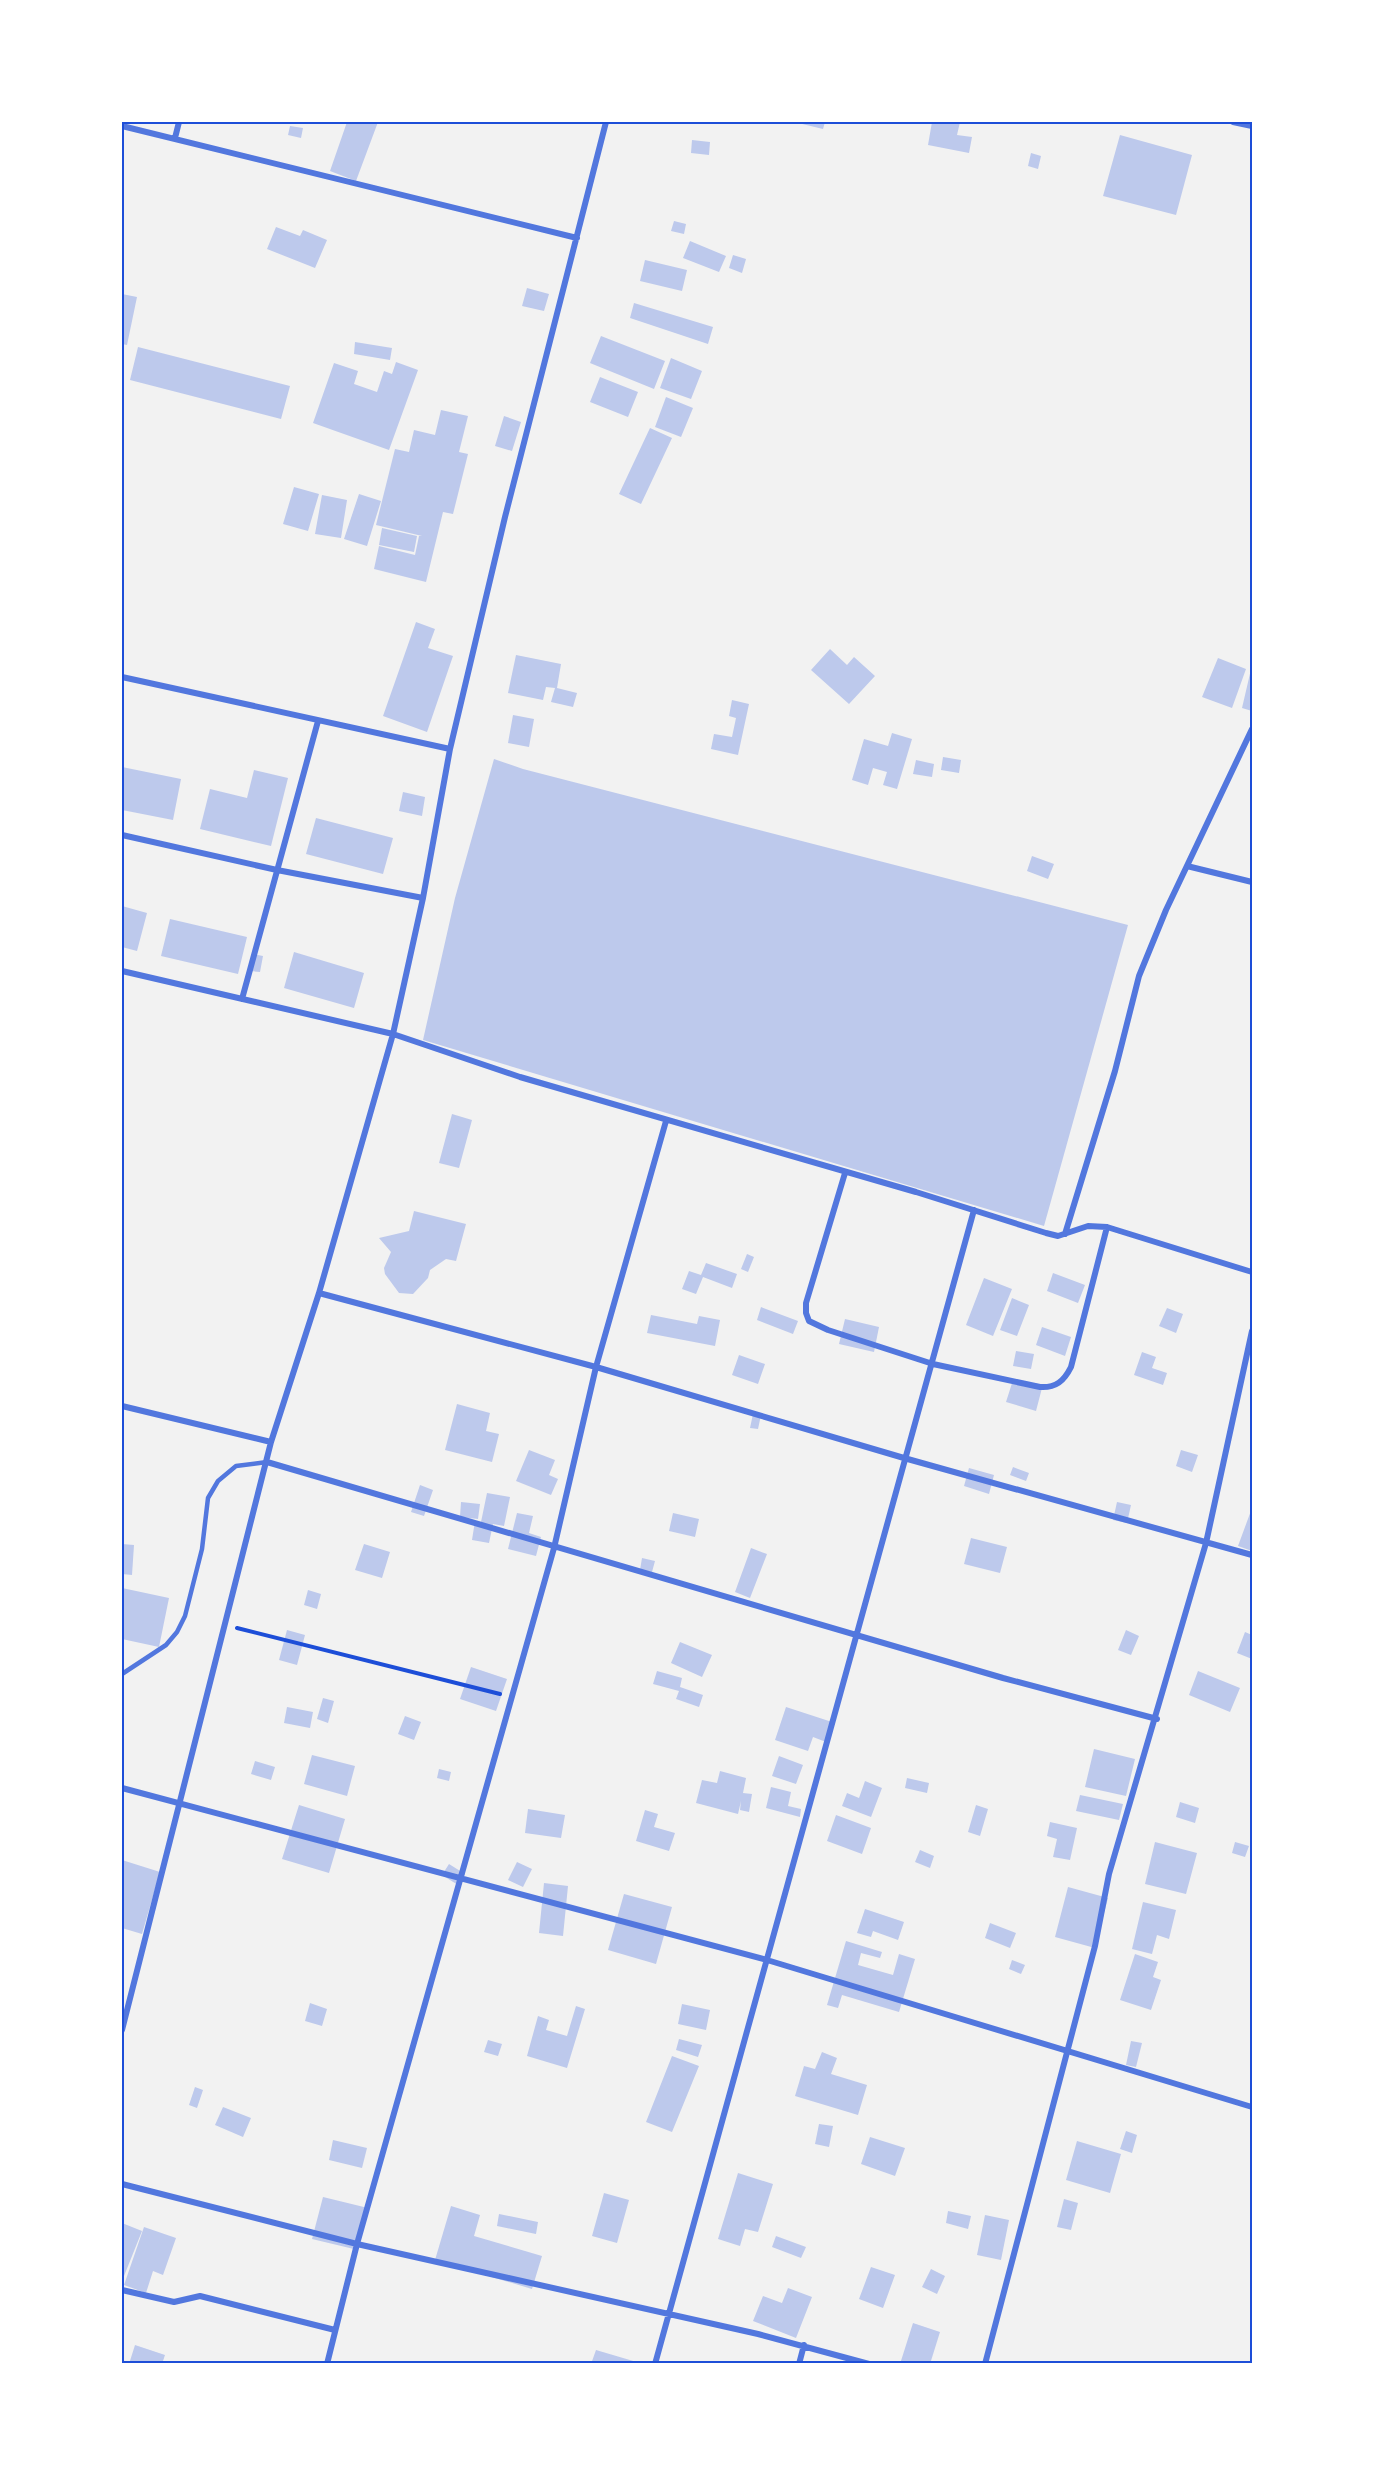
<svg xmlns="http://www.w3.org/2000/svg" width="1374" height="2485" viewBox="0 0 1374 2485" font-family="Rubik,sans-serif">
<rect width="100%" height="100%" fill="#f2f2f2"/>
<path fill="#bdc9ec" d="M 347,122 L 378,122 L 356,181 L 330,171 Z
M 794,122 L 825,122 L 823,129 Z
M 932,122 L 960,122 L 957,135 L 972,137 L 969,153 L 928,145 Z
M 290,126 L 303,128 L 301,138 L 288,135 Z
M 1120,135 L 1192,155 L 1176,215 L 1103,196 Z
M 692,140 L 710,142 L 709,155 L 691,153 Z
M 1031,153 L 1041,156 L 1038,169 L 1028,166 Z
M 674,221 L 686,224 L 684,234 L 671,231 Z
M 276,227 L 300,236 L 303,230 L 327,240 L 315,268 L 267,249 Z
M 690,241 L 726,256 L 719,272 L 683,258 Z
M 733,255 L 746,259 L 742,273 L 729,268 Z
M 645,260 L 687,270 L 682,291 L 640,281 Z
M 527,288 L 549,294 L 544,311 L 522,306 Z
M 122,294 L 137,297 L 127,345 L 122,344 Z
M 634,303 L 713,327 L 708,344 L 630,318 Z
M 601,336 L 665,361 L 654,389 L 590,363 Z
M 355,342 L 392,348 L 390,360 L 354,354 Z
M 138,347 L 290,386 L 281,419 L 130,380 Z
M 671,358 L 702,371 L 691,399 L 660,388 Z
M 396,362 L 418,370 L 389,450 L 313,423 L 334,363 L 358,371 L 354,384 L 377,392 L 384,371 L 392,374 Z
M 600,377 L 638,392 L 628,417 L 590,402 Z
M 666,397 L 693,408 L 681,437 L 655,427 Z
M 441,410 L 468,416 L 459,452 L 468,454 L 453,514 L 443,512 L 426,582 L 374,569 L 379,546 L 415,555 L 419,536 L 422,536 L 376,525 L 395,449 L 409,452 L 414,430 L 435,435 Z
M 504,416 L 521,422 L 512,451 L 495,446 Z
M 650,428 L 672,438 L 641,504 L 619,494 Z
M 294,487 L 319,494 L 308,531 L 283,524 Z
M 359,494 L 381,501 L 367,546 L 344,539 Z
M 322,495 L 347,500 L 341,538 L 315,534 Z
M 382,528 L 417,536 L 414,552 L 379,545 Z
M 416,622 L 435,629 L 428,648 L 453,656 L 427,732 L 383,716 Z
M 830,649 L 847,665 L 854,657 L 875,676 L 849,704 L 811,670 Z
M 516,655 L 561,664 L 557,688 L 577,693 L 573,707 L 551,702 L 555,688 L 546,687 L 543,700 L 508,693 Z
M 1218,658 L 1246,669 L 1232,708 L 1202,697 Z
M 1252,665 L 1252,711 L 1242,708 Z
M 732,700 L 749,704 L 738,755 L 711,749 L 714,734 L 732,737 L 736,718 L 729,716 Z
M 513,715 L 534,719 L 529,747 L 508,743 Z
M 892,733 L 912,739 L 897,789 L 883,785 L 887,772 L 873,768 L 868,785 L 852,780 L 864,739 L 888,746 Z
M 943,757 L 961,760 L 959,773 L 941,770 Z
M 494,759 L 523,769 L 1128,925 L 1044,1226 L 423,1040 L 455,898 Z
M 916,760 L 934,764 L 932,777 L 913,774 Z
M 122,767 L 181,779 L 173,820 L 122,810 Z
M 254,770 L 288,778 L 271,846 L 200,829 L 210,789 L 247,798 Z
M 403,792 L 425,797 L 422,816 L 399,811 Z
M 316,818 L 393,838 L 383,874 L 306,854 Z
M 1032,856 L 1054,864 L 1048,879 L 1027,871 Z
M 122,906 L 147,913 L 137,951 L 122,947 Z
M 170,919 L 247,937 L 238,974 L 161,956 Z
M 294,952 L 364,973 L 354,1008 L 284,988 Z
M 252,954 L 263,956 L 260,972 L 250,971 Z
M 452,1114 L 472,1120 L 459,1168 L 439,1163 Z
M 414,1211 L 466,1224 L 456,1261 L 446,1259 L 430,1270 L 428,1278 L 413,1294 L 399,1293 L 385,1274 L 384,1268 L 391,1252 L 379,1238 L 409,1231 Z
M 747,1254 L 754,1257 L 748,1272 L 741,1269 Z
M 706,1263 L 737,1274 L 732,1288 L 703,1277 L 696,1294 L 682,1289 L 689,1271 L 701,1275 Z
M 1053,1273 L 1085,1285 L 1078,1303 L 1047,1291 Z
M 984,1278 L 1012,1289 L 993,1336 L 966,1325 Z
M 1012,1298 L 1029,1305 L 1017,1336 L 1000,1330 Z
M 761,1307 L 798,1321 L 793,1334 L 757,1320 Z
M 1167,1308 L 1183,1314 L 1176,1333 L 1159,1326 Z
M 651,1315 L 697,1324 L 699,1316 L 720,1320 L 715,1346 L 647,1333 Z
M 845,1319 L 879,1327 L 874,1352 L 839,1344 Z
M 1042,1327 L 1071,1337 L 1065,1356 L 1036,1345 Z
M 1016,1351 L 1034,1354 L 1031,1369 L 1013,1366 Z
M 1142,1352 L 1156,1357 L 1152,1368 L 1167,1373 L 1163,1385 L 1134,1375 Z
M 739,1355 L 765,1364 L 758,1384 L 732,1375 Z
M 1013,1380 L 1042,1388 L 1036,1411 L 1006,1402 Z
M 457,1404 L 490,1413 L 486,1431 L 499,1434 L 492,1462 L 445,1450 Z
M 753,1414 L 761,1415 L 758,1429 L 750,1428 Z
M 529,1450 L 555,1460 L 549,1475 L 558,1479 L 551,1495 L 516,1481 Z
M 1181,1450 L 1198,1455 L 1192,1472 L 1176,1466 Z
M 1013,1467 L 1029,1473 L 1026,1481 L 1010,1475 Z
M 969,1468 L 994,1475 L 989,1494 L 964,1486 Z
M 420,1485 L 433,1490 L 424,1516 L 411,1512 Z
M 487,1493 L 510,1497 L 504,1526 L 493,1524 L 489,1543 L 472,1540 L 475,1521 L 481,1522 Z
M 461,1502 L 480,1504 L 478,1519 L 460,1517 Z
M 1117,1502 L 1131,1505 L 1127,1523 L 1113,1520 Z
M 1252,1508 L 1252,1551 L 1238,1546 Z
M 517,1513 L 533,1516 L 529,1533 L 541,1537 L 536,1556 L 508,1549 Z
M 673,1513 L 699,1519 L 695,1537 L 669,1531 Z
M 971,1538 L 1007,1547 L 1000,1573 L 964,1564 Z
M 122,1544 L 134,1545 L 132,1575 L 122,1574 Z
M 364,1544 L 390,1552 L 382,1578 L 355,1570 Z
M 751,1548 L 767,1554 L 750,1598 L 735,1592 Z
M 642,1558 L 655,1561 L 652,1572 L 640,1570 Z
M 122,1588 L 169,1598 L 159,1647 L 122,1639 Z
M 308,1590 L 321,1594 L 317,1609 L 304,1605 Z
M 287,1630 L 305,1635 L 297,1665 L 279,1660 Z
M 1126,1630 L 1139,1636 L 1131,1655 L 1118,1650 Z
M 1245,1632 L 1252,1635 L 1252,1659 L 1237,1653 Z
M 680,1642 L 712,1655 L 702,1677 L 671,1663 Z
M 471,1667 L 507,1679 L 496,1711 L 460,1699 Z
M 657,1671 L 682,1678 L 680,1687 L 703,1695 L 699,1707 L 676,1699 L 679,1691 L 653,1684 Z
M 1198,1671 L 1240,1688 L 1230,1712 L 1189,1695 Z
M 323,1698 L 334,1701 L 328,1723 L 317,1719 Z
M 287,1707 L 313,1712 L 310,1728 L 284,1723 Z
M 786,1707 L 832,1722 L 826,1742 L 813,1737 L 808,1751 L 775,1740 Z
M 405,1716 L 421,1722 L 414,1740 L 398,1734 Z
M 1094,1749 L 1135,1759 L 1126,1796 L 1085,1787 Z
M 312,1755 L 355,1766 L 347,1796 L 304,1784 Z
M 779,1756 L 803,1765 L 796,1784 L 772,1776 Z
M 255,1761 L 275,1767 L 271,1780 L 251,1774 Z
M 439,1769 L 451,1772 L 449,1781 L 437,1778 Z
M 720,1771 L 746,1778 L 743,1793 L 752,1794 L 749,1812 L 740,1810 L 741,1801 L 738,1814 L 696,1803 L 702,1780 L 717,1783 Z
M 907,1778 L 929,1783 L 927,1793 L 905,1788 Z
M 865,1781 L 882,1788 L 871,1817 L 842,1806 L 847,1793 L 859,1798 Z
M 771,1787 L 791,1792 L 788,1806 L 801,1809 L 800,1817 L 766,1808 Z
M 1080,1795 L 1123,1804 L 1119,1820 L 1076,1811 Z
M 1180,1802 L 1199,1808 L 1195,1823 L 1176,1817 Z
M 299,1805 L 345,1819 L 329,1873 L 282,1859 Z
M 976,1805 L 988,1809 L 980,1836 L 968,1832 Z
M 528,1809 L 565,1815 L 561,1838 L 525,1833 Z
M 645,1810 L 658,1814 L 654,1827 L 675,1833 L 669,1851 L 636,1841 Z
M 836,1815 L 871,1828 L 862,1854 L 827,1841 Z
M 1050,1822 L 1077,1828 L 1070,1860 L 1053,1857 L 1057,1839 L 1047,1836 Z
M 1155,1842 L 1197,1853 L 1186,1894 L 1145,1884 Z
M 1235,1842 L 1249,1846 L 1245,1857 L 1232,1853 Z
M 920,1850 L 934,1856 L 930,1868 L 915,1862 Z
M 122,1860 L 160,1872 L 142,1934 L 122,1928 Z
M 517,1862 L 532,1869 L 523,1887 L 508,1880 Z
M 449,1864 L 465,1874 L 458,1885 L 442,1875 Z
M 544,1883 L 568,1886 L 563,1936 L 539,1933 Z
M 1068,1887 L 1108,1898 L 1095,1948 L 1055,1937 Z
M 624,1894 L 672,1907 L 656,1964 L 608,1950 Z
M 1143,1902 L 1176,1910 L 1169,1939 L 1157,1935 L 1152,1954 L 1132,1949 Z
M 865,1909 L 904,1922 L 898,1940 L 873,1931 L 871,1937 L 857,1933 Z
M 990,1923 L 1016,1933 L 1010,1948 L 985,1938 Z
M 846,1941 L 882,1952 L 880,1958 L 861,1953 L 858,1965 L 893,1975 L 899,1954 L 915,1959 L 899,2012 L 842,1995 L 838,2008 L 827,2005 Z
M 1135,1954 L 1158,1962 L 1153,1977 L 1161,1980 L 1151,2010 L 1120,2000 Z
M 1012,1960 L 1025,1965 L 1021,1974 L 1009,1969 Z
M 310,2003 L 327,2009 L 322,2026 L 305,2021 Z
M 682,2004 L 710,2010 L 706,2030 L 678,2024 Z
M 576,2006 L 585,2009 L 567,2068 L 527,2056 L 538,2016 L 549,2020 L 546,2030 L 567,2036 Z
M 679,2039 L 702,2045 L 698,2057 L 676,2050 Z
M 488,2040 L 502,2044 L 498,2056 L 484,2052 Z
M 1131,2041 L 1142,2043 L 1136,2067 L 1126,2065 Z
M 822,2052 L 837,2058 L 831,2074 L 867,2085 L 858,2115 L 795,2096 L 804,2066 L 815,2069 Z
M 672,2056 L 699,2066 L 672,2132 L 646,2122 Z
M 195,2087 L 203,2090 L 197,2108 L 189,2105 Z
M 223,2107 L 251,2118 L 243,2137 L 215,2125 Z
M 819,2124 L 833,2126 L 829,2147 L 815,2144 Z
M 1126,2131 L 1137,2135 L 1132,2153 L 1120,2149 Z
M 870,2137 L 905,2148 L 895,2176 L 861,2164 Z
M 333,2140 L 367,2148 L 362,2168 L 329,2160 Z
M 1077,2141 L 1121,2154 L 1110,2193 L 1066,2180 Z
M 738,2173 L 773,2184 L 758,2232 L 745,2229 L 740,2246 L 718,2239 Z
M 604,2193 L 629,2200 L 617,2243 L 592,2236 Z
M 323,2197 L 368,2208 L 358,2250 L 312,2239 Z
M 1064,2199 L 1078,2203 L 1071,2230 L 1057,2227 Z
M 451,2206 L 480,2215 L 474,2236 L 542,2256 L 532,2289 L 435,2260 Z
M 948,2211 L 971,2216 L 968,2229 L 946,2223 Z
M 499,2214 L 538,2222 L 536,2234 L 497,2226 Z
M 985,2215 L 1009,2220 L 1001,2260 L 977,2255 Z
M 122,2223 L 142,2231 L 122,2281 Z
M 144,2227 L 176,2238 L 163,2275 L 153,2271 L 146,2293 L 124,2285 Z
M 776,2236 L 806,2247 L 801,2258 L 772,2247 Z
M 871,2267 L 895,2275 L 883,2308 L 859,2299 Z
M 931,2269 L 945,2276 L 937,2294 L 922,2287 Z
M 788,2288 L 812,2297 L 796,2338 L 753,2321 L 763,2296 L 782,2303 Z
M 913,2323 L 940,2332 L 930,2364 L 900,2364 Z
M 135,2345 L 165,2355 L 162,2364 L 129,2364 Z
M 596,2350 L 640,2363 L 640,2364 L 591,2364 Z"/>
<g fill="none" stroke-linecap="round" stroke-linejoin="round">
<path stroke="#1d4ed8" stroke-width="4" d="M 237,1628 L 500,1694"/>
<path stroke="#5277de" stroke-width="4.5" d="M 122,1674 L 166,1645 L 177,1632 L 185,1616 L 202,1549 L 208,1498 L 218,1481 L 236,1466 L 267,1462"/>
<path stroke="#5277de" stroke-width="6" d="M 1233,122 L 1252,126
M 122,126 L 577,238
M 175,138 L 179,122
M 122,677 L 450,749
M 122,835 L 277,870 L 423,898
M 1187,866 L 1252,882
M 122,971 L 393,1034 L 520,1077 L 916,1192 L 1046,1233 L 1058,1236 L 1088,1226 L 1107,1227 L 1252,1272
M 242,999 L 318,721
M 845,1173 L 806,1303 L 806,1313 L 809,1321 L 828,1330 L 933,1364 L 1040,1387 C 1056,1388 1064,1381 1071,1367 L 1107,1227
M 1065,1234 L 1115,1071 L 1139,976 L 1166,910 L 1252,729
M 319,1293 L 596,1367 L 904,1458 L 1252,1555
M 122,1406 L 271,1442
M 267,1462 L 1003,1678 L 1157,1719
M 122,1788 L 767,1960 L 1252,2107
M 122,2030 L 271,1442 L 319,1293 L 393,1034 L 423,898 L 450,749 L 505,517 L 606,122
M 122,2184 L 357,2244 L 758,2334 L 869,2364
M 122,2290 L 174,2302 L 200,2296 L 335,2330
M 327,2364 L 357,2244 L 554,1548 L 596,1367 L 666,1121
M 655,2364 L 974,1210
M 799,2364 L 804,2345
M 985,2364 L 1095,1946 L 1109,1874 L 1206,1543 L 1252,1331"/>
</g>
<rect width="1374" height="2485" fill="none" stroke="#ffffff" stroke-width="246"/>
<rect x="123" y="123" width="1128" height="2239" fill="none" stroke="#1d4ed8" stroke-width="2"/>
</svg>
